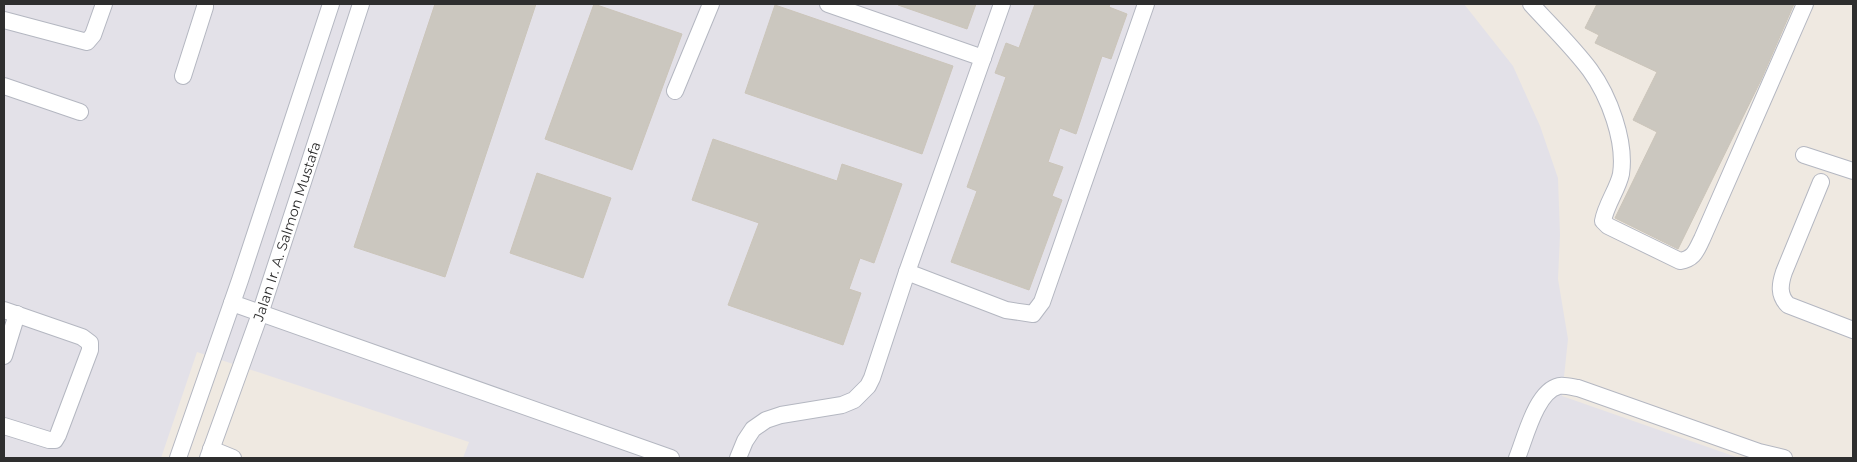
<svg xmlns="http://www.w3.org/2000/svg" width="1857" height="462" viewBox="0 0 1857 462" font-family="Montserrat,sans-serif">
<rect width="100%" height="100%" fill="#efe9e1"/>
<path fill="#e3e1e8" d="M 4,4 L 1464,4 L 1513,66 L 1540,126 L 1558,178 L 1560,235 L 1558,279 L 1568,339 L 1562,396 L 1739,458 L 463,458 L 469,442 L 197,352 L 161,458 L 4,458 Z"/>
<path fill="#cbc7bf" stroke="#cbc5ba" d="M 435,4 L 536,4 L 445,277 L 354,247 Z
M 594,4 L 682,34 L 632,170 L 545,139 Z
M 898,4 L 976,4 L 967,29 L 898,5 Z
M 1035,4 L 1110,4 L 1109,7 L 1127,14 L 1111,59 L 1102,56 L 1076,134 L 1060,128 L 1048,162 L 1063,167 L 1052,196 L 1062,200 L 1029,290 L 951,262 L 977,191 L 967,187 L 1006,77 L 995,73 L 1006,43 L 1019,48 Z
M 1597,4 L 1794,4 L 1761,80 L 1678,249 L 1615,218 L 1657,132 L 1633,120 L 1657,72 L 1595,43 L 1599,35 L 1585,28 Z
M 775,5 L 953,66 L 922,154 L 745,93 Z
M 713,139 L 837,181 L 842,164 L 902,184 L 874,263 L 860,258 L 849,289 L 861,293 L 843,345 L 728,305 L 759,223 L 692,200 Z
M 537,173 L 611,198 L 583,278 L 510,253 Z"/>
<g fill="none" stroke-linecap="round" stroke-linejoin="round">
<g stroke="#b4b7c1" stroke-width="18">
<g id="minor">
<path d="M 828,4 L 983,58"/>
<path d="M 1531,4 C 1550,25 1572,46 1590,70 C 1609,96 1626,141 1621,174 C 1618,189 1606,204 1603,221 L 1608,226 L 1680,261 C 1694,259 1696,251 1702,239 L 1805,4"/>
<path d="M 4,20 L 87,42 L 93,35 L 104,4"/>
<path d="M 183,76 L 205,7 L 205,4"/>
<path d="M 4,86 L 80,112"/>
<path d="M 675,91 L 711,4"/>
<path d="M 1804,155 L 1853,171"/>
<path d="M 1821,182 L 1784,272 C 1780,284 1778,295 1788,305 L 1853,330"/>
<path d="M 907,272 L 1006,310 L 1033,314 L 1042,302 L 1146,4"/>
<path d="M 232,303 L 671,458"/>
<path d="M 4,310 L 82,337 L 90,343 L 90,350 L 58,435 L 55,440 L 49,440 L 4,426"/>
<path d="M 4,356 L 17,314"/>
<path d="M 211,449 L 233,458"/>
<path d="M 178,458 L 240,280 L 331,4"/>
<path id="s1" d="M 208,458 L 260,314 L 361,4"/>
<path d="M 738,458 L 745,441 L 753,429 L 766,420 L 781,415 L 842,405 L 854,400 L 868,386 L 872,378 L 907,272 L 1002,4"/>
<path d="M 1517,458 C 1525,439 1536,391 1559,386 C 1564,385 1572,387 1578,388 L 1759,452 L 1784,458"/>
</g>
</g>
<use href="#minor" stroke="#fff" stroke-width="16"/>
</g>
<g text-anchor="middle" stroke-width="4" stroke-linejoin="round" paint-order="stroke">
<g font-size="14" fill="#2e2e2e" stroke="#fff">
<text dy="5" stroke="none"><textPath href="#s1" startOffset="240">Jalan Ir. A. Salmon Mustafa</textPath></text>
</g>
</g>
<rect width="1857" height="462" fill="none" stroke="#2e2e2e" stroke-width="10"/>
</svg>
